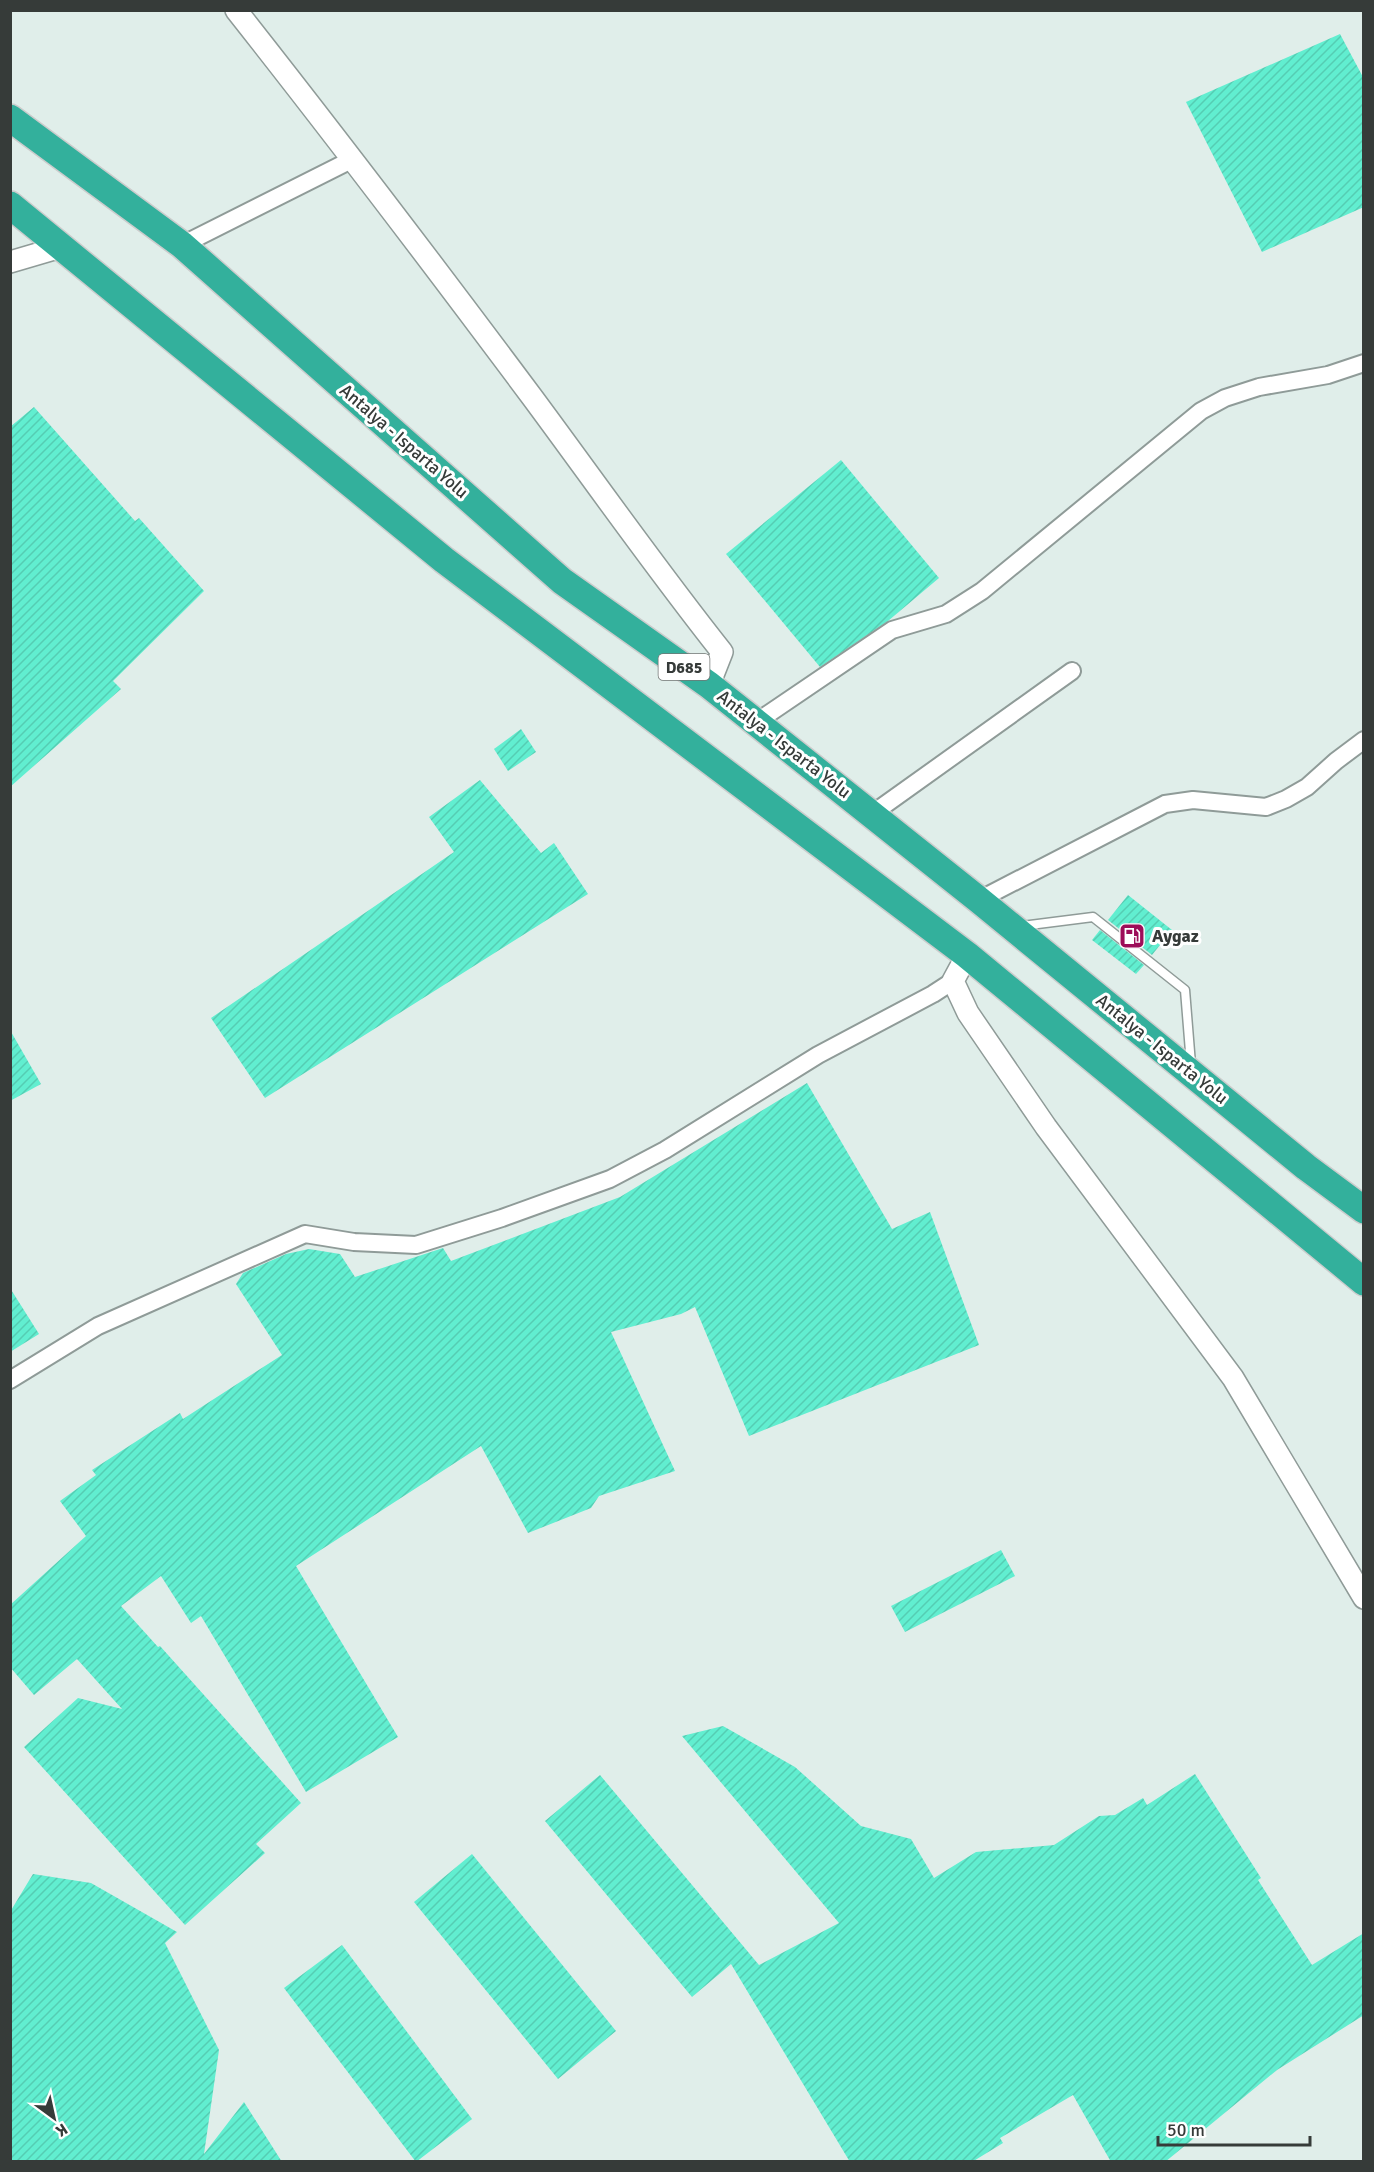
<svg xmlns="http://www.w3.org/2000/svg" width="1374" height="2172" font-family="Signika,sans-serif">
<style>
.building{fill:url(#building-hatch)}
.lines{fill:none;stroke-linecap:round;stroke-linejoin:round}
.service-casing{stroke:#8f9b98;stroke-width:11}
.minor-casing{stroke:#8f9b98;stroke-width:20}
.tertiary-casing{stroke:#8f9b98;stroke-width:24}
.trunk-casing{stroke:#cbcccc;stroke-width:30}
.service{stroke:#fff;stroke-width:8}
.minor{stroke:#fff;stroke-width:16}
.tertiary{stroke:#fff;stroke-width:21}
.trunk{stroke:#33b09c;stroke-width:27}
.labels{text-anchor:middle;stroke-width:6;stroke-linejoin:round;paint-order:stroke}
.shield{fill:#fff;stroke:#727674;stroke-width:1.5}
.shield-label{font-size:16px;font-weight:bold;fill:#363b39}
.street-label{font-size:18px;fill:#363b39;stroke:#fff}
.poi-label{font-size:18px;font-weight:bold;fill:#363b39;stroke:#fff;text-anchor:start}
</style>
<defs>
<pattern id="building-hatch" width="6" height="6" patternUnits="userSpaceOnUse" patternTransform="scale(1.5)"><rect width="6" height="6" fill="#61eed0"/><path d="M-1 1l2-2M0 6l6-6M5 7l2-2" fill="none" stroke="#55cdb3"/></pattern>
</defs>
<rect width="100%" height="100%" fill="#e0eeea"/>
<g class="building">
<polygon points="1340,34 1364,79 1364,207 1262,252 1186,102"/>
<polygon points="34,407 135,521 139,518 204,591 113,681 121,689 10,787 10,427"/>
<polygon points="841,460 939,578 888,621 820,667 726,554"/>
<polygon points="521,729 536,752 508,771 494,749"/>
<polygon points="480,780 541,853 554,843 588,894 265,1098 211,1018 454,852 429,817"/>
<polygon points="1128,895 1172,930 1152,955 1108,920"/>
<polygon points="1100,930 1144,965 1136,974 1092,940"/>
<polygon points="10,1030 41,1084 10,1101"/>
<polygon points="807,1083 892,1229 930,1212 979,1345 749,1436 695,1307 681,1314 611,1332 675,1471 599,1496 591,1508 528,1533 481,1446 296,1566 398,1737 306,1792 201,1616 191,1623 161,1576 121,1606 158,1647 160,1646 301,1803 256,1844 265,1853 185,1925 24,1747 78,1698 122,1709 77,1659 34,1695 10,1667 10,1605 86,1536 60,1501 96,1475 92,1470 180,1413 183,1419 282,1355 236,1284 243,1273 286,1254 309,1249 340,1254 355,1277 443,1248 451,1261 620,1197"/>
<polygon points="10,1288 39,1334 10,1352"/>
<polygon points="1001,1550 1015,1576 905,1632 891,1606"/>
<polygon points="723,1726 795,1767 861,1826 911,1839 934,1878 976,1852 1054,1845 1099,1816 1115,1815 1143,1798 1147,1805 1195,1774 1261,1878 1258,1880 1312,1965 1364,1933 1364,2015 1277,2070 1165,2162 1111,2162 1073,2095 1000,2138 1003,2143 972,2162 850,2162 731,1964 692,1997 545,1821 600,1775 759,1965 839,1923 682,1736"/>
<polygon points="472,1854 616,2031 558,2079 414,1902"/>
<polygon points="33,1874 91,1883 177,1932 165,1943 219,2050 204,2154 244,2102 282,2162 10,2162 10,1912"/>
<polygon points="342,1945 472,2119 416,2162 284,1988"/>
</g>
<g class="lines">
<g class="service-casing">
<polyline id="service" points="1022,926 1093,917 1185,990 1191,1064"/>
</g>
<g class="minor-casing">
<g id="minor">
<polyline points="182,245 353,159"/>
<polyline points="755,723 892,630 946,614 982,591 1201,411 1225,398 1259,387 1328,375 1364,363"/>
<polyline points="872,814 1072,671"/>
<polyline points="979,900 1165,804 1193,800 1266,807 1286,799 1307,787 1336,761 1364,740"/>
<polyline points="10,1380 98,1326 305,1234 354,1242 416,1245 502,1218 610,1179 665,1150 818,1055 933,994 953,981"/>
</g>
</g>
<g class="tertiary-casing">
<g id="tertiary">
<path d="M236,10C337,138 435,267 532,397C595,482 656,569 722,652L709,685"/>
<polyline points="10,262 61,247"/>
<polyline points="967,955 953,981 968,1013 1046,1127 1233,1378 1364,1598"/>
</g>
</g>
<g class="trunk-casing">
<g id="trunk">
<polyline points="10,118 182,245 562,581 709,685 979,900 1306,1167 1364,1210"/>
<polyline points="10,205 444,560 967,955 1364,1282"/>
</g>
</g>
<use href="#service" class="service"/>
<use href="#minor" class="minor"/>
<use href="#tertiary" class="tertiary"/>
<use href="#trunk" class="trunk"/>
</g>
<defs>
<g id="fuel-square" transform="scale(1.35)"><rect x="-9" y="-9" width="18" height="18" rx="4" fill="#9d0d59" stroke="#fff"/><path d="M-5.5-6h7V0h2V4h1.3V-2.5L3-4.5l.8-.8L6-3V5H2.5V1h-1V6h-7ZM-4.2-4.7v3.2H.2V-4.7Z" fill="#fff"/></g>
</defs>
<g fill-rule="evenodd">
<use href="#fuel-square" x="1132" y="936"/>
</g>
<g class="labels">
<rect class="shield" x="658.5" y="654" width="51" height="26" rx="4.5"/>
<g class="shield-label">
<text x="684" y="673">D685</text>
</g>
<g class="street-label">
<text transform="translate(404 441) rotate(41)" y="6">Antalya - Isparta Yolu</text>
<text transform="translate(784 744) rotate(38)" y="6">Antalya - Isparta Yolu</text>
<text transform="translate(1162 1049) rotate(39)" y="6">Antalya - Isparta Yolu</text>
</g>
<g class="poi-label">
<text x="1152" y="942">Aygaz</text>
</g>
</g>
<rect width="1374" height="2172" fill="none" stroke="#363b39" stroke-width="24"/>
<g transform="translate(54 2118) rotate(147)" stroke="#ffffff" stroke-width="4.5" paint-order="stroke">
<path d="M0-4.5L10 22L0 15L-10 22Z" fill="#363b39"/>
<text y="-9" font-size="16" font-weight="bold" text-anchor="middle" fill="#363b39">K</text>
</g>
<path d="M1158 2136v9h152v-9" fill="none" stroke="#363b39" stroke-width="3"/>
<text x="1167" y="2136" font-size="18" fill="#363b39" stroke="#ffffff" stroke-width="4.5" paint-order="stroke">50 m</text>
</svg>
